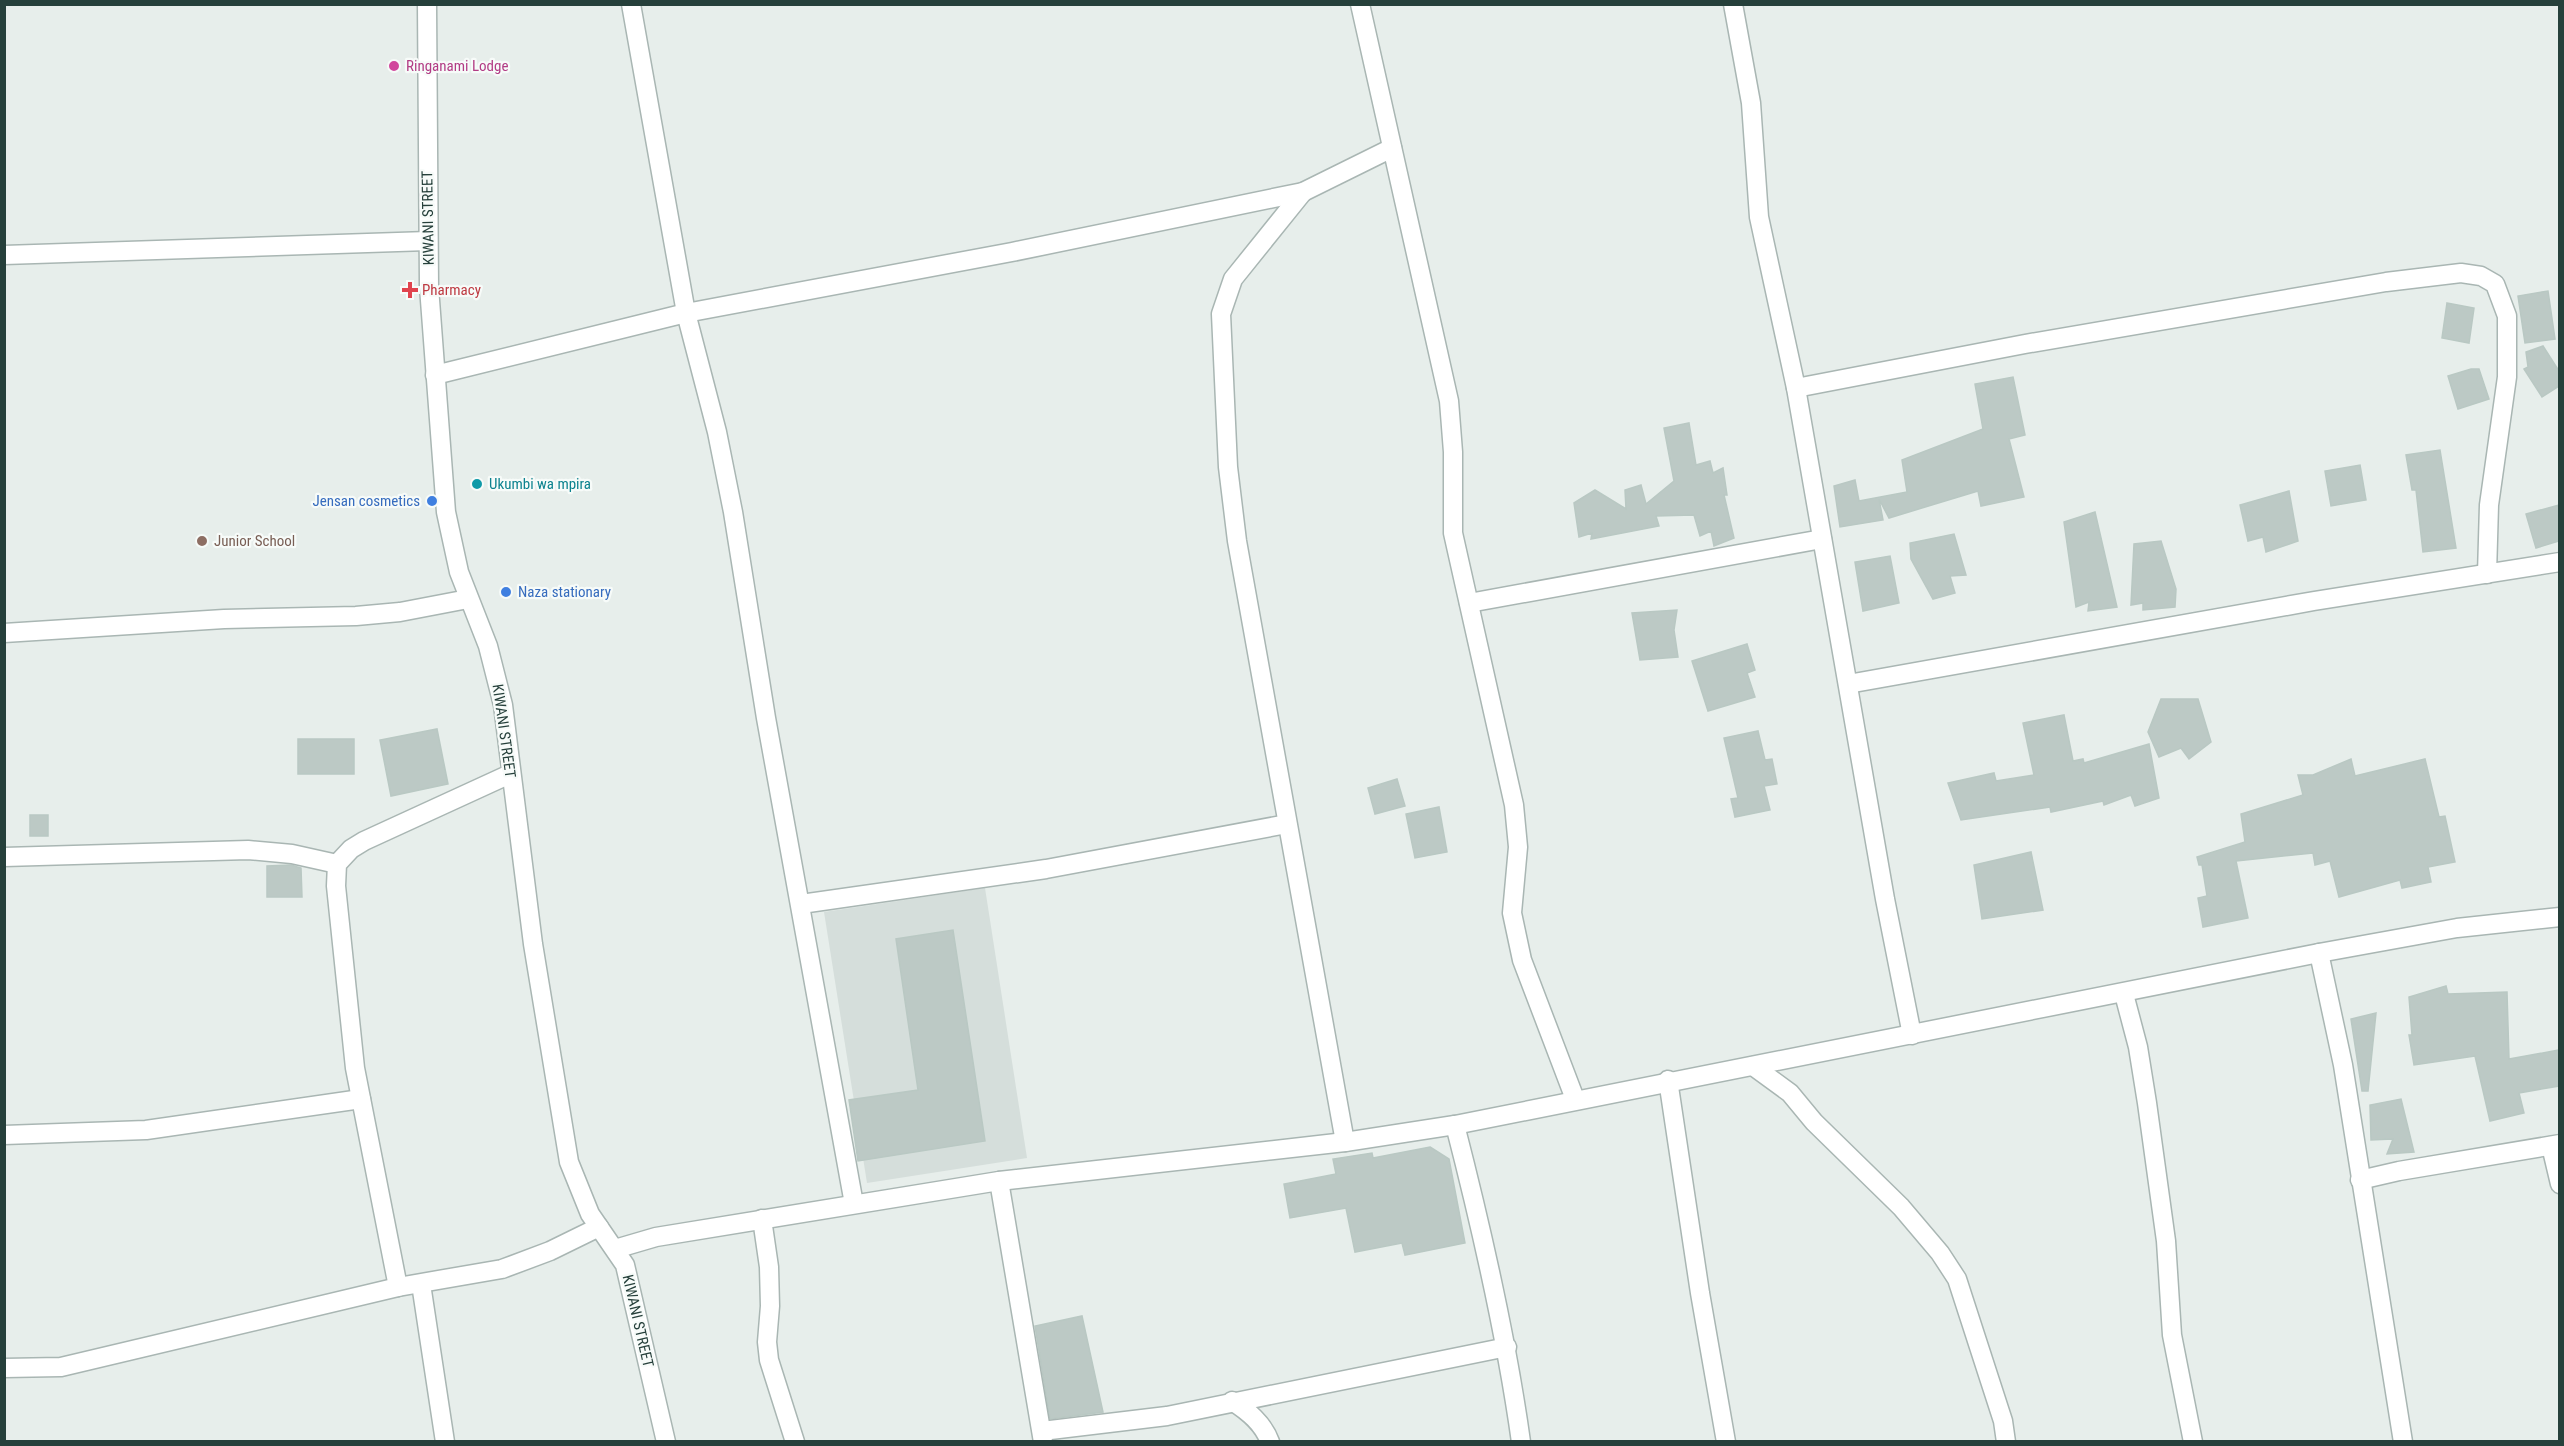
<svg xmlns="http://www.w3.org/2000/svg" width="2564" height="1446" font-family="'Roboto Condensed',sans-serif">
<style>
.built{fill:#d5dedb}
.building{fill:#bcc9c5;stroke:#b9c8c3;stroke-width:1.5}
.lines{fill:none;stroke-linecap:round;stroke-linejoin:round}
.minor-casing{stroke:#a9b6b3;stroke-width:21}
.minor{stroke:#fff;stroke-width:18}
.hotel-dot{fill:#d1479c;stroke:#f7fbf9;stroke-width:2}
.health-dot{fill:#e0444e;stroke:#f7fbf9;stroke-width:2}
.culture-dot{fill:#0f9aa8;stroke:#f7fbf9;stroke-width:2}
.shop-dot{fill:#3f7fe0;stroke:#f7fbf9;stroke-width:2}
.education-dot{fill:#8d6e63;stroke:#f7fbf9;stroke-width:2}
.labels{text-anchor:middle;stroke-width:4.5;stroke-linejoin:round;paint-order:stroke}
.hotel-label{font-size:15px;fill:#b23c85;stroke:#f7fbf9;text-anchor:start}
.street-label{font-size:15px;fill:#26403b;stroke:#f7fbf9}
.health-label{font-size:15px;fill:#be3a42;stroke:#f7fbf9;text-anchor:start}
.culture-label{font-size:15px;fill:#0d838f;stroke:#f7fbf9;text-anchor:start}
.shop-label{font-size:15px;fill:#366cbe;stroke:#f7fbf9;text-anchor:end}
.education-label{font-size:15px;fill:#785e54;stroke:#f7fbf9;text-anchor:start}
</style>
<rect width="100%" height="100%" fill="#e7eeeb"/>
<polygon class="built" points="985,888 1027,1158 867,1183 824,912"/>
<g class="building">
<polygon points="2548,291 2555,339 2525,343 2518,296"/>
<polygon points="2447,303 2474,308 2469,343 2442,338"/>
<polygon points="2543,346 2559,371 2559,386 2542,397 2524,369 2528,367 2526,352"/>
<polygon points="2471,369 2479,369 2489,399 2458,409 2448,376"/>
<polygon points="2013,377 2025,435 2009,439 2024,497 1981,506 1978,491 1889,518 1879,499 1883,520 1840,527 1834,486 1855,480 1859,501 1907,492 1902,460 1983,429 1975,384"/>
<polygon points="1689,423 1696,465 1710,461 1713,473 1723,468 1727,495 1724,495 1734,538 1714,546 1711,531 1700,536 1694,515 1656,516 1659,526 1591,539 1592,533 1579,537 1574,503 1595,490 1626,509 1625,490 1641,485 1646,504 1674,481 1664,428"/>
<polygon points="2440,450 2456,548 2423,552 2416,490 2412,490 2406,455"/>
<polygon points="2360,465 2366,500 2331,506 2325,471"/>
<polygon points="2289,491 2298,541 2266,552 2263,537 2248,541 2240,505"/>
<polygon points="2559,505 2559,541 2536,548 2526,514"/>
<polygon points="2095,512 2117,607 2088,611 2089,602 2076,607 2064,522"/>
<polygon points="1954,534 1966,575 1950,576 1955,593 1933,599 1911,559 1910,543"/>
<polygon points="2161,541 2176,589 2175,607 2143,610 2143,603 2131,605 2134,544"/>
<polygon points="1890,556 1899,603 1863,611 1855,562"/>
<polygon points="1677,610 1674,630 1678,657 1640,660 1632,613"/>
<polygon points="1747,644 1755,670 1747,673 1755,697 1708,711 1692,661"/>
<polygon points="2161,699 2198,699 2211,742 2189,759 2181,748 2159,757 2148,732"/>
<polygon points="2064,715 2073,761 2083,759 2084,763 2149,744 2159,798 2135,806 2131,795 2104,805 2103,801 2051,812 2050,807 1961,820 1948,783 1994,773 1996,781 2034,775 2023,723"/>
<polygon points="437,729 448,784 391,796 380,740"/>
<polygon points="1758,731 1765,760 1772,759 1777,784 1764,786 1770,810 1735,817 1731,799 1738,798 1724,738"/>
<rect x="298" y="739" width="56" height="35"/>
<polygon points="2351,759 2355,776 2425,759 2439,817 2445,816 2455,862 2428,867 2431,882 2402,888 2400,880 2339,897 2330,861 2315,865 2313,853 2236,861 2248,918 2203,927 2198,898 2207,896 2202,865 2199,865 2197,857 2245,842 2241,814 2303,795 2298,775 2313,775"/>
<polygon points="1397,779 1405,806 1375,814 1368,788"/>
<polygon points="1439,807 1447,852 1415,858 1406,814"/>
<rect x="30" y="815" width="18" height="21"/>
<polygon points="2031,852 2043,910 1982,919 1974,865"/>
<polygon points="291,865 301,868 302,897 267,897 267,866"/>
<polygon points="953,930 985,1141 858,1161 849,1100 918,1090 896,939"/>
<polygon points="2446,986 2448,994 2507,992 2509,1059 2559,1050 2559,1086 2519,1093 2524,1113 2490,1121 2475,1056 2414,1065 2409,1035 2412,1035 2409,997"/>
<polygon points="2376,1013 2368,1091 2362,1091 2351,1019"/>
<polygon points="2401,1099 2414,1152 2387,1154 2393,1139 2371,1140 2370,1105"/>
<polygon points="1430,1147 1449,1159 1465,1243 1405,1255 1402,1243 1355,1252 1346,1208 1290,1218 1284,1184 1336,1174 1333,1159 1372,1153 1373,1158"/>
<polygon points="1082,1316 1103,1412 1050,1419 1035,1326"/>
</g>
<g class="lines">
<g class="minor-casing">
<g id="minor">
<polyline points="427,4 429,287 446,512 459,572 488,646 503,705 533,944 569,1162 590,1214 625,1265 666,1442"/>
<polyline points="631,4 686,313 717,432 733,512 766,718 854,1204"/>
<polyline points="1360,4 1449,401 1453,452 1453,533 1514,805 1518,847 1512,913 1522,960 1575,1099"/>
<polyline points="1733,4 1751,103 1759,217 1796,388 1885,899 1912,1035"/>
<polyline points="1303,192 1233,279 1221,314 1228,467 1237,541 1345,1142"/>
<polyline points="4,255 428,241"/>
<polyline points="435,375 686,313 1012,252 1303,192 1392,148"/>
<polyline points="1796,388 2025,344 2386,282 2461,273 2481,276 2495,284 2507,316 2507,377 2489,505 2487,574"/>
<polyline points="1469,603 1822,539"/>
<polyline points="4,633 224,619 356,616 400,612 468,599"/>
<polyline points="1848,684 2314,601 2560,562"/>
<polyline points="4,857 248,850 292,854 337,864"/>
<polyline points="801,904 1046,869 1287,824"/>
<polyline points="2319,953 2343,1065 2403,1442"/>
<polyline points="2124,994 2138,1047 2147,1103 2166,1241 2172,1335 2193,1442"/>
<polyline points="1753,1066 1790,1093 1814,1122 1901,1207 1940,1253 1957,1279 2003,1421 2006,1442"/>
<polyline points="1668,1080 1700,1293 1726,1442"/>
<path d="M1455,1125C1482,1230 1506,1334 1521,1442"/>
<polyline points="4,1135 146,1130 361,1099"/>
<polyline points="2551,1146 2560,1184"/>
<polyline points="2360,1180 2399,1171 2560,1144"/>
<polyline points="999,1181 1043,1442"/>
<polyline points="762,1219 769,1267 770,1306 767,1342 769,1360 795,1442"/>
<polyline points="615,1249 656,1237 999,1181 1345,1142 1455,1125 2319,953 2457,928 2560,917"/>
<polyline points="421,1284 445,1442"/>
<polyline points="398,1287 355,1068 336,886 337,864 351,849 364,841 510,774"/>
<polyline points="4,1368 61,1367 398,1287 502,1269 550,1251 599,1227"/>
<path d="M1232,1401C1248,1411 1263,1423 1270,1442"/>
<polyline points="1042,1431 1167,1416 1507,1347"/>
</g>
</g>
<use href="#minor" class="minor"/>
</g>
<circle class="hotel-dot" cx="394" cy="66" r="6"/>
<path class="health-dot" d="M407 281h6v6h6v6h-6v6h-6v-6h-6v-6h6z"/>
<circle class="culture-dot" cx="477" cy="484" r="6"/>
<g class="shop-dot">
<circle cx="432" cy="501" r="6"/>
<circle cx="506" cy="592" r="6"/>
</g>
<circle class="education-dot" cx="202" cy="541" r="6"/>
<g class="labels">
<g class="hotel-label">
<text x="406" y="71">Ringanami Lodge</text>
</g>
<g class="street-label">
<text transform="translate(428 218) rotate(-91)" y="5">KIWANI STREET</text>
<text transform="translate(504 731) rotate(82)" y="5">KIWANI STREET</text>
<text transform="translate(638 1321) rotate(77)" y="5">KIWANI STREET</text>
</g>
<g class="health-label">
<text x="422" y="295">Pharmacy</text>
</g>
<g class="culture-label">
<text x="489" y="489">Ukumbi wa mpira</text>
</g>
<g class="shop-label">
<text x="420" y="506">Jensan cosmetics</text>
<text x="518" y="597" text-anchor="start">Naza stationary</text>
</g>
<g class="education-label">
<text x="214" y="546">Junior School</text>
</g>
</g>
<rect width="2564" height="1446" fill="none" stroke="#26403b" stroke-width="12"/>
</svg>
